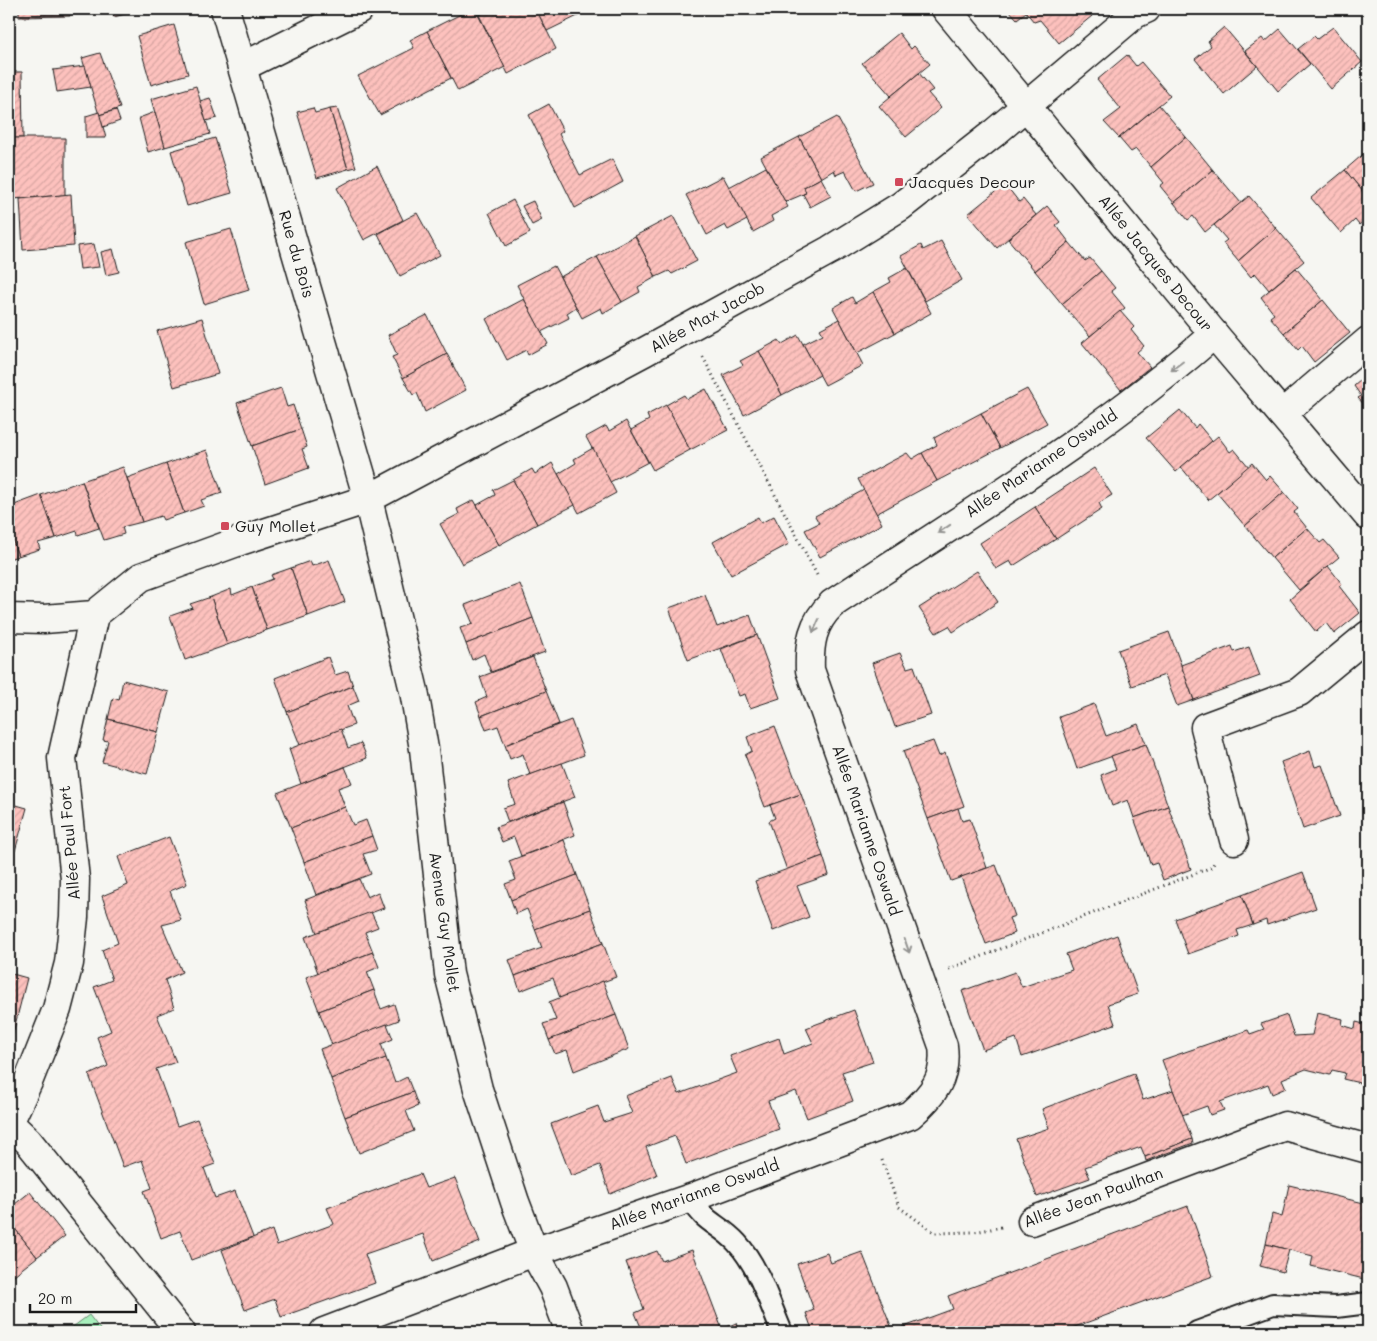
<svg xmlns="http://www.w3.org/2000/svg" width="1377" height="1341" font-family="Mali,sans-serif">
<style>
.green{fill:#a7efbc;stroke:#62866c}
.building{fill:url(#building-hatch);stroke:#1c1c1c}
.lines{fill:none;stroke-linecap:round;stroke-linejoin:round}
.service-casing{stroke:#1c1c1c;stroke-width:24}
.minor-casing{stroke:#1c1c1c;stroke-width:31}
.path{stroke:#1c1c1c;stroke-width:3;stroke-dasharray:1 4;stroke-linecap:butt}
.service{stroke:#f6f6f2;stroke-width:20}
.minor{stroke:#f6f6f2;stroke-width:28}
.oneway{stroke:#949492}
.poi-dot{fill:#d1495b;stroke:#f6f6f2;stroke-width:2}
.labels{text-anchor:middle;stroke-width:5;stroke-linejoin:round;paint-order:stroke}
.poi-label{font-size:16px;fill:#1c1c1c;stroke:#f6f6f2;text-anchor:start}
.street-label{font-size:16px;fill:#1c1c1c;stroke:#f6f6f2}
</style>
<defs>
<pattern id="building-hatch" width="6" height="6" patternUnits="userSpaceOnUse" patternTransform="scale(1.25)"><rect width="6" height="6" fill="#fdc1bd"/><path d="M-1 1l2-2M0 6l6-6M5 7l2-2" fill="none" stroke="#d8a5a2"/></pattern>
</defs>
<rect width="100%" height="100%" fill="#f6f6f2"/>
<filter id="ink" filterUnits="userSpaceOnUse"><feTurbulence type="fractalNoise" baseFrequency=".02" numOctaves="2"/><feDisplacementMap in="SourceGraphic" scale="10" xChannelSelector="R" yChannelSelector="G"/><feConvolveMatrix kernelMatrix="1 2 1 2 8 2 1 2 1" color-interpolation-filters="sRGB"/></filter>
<g filter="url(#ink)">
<polygon class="green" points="89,1315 102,1332 66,1332"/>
<g class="building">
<polygon points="19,9 67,9 70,16 19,17"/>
<polygon points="111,9 143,9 114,17"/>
<polygon points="471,9 475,9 505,67 458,91 427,31"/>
<polygon points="491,9 536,9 556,49 508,74 479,15"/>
<polygon points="536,9 592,9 547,31"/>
<polygon points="1008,9 1085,9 1092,16 1059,43 1040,20 1034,22 1026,12 1017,19"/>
<polygon points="174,25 188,74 151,85 137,36"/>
<polygon points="1224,27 1257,66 1224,94 1195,59 1211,46 1208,41"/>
<polygon points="1333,27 1362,62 1331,89 1298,49 1314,36 1317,39"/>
<polygon points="1280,29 1310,64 1278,91 1245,51 1262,38 1265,42"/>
<polygon points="427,31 451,78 380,115 358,76 414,48 410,40"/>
<polygon points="899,33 911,49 914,46 930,64 891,96 862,63"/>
<polygon points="100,53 120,108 99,115 82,58"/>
<polygon points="1127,55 1136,66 1141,62 1170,96 1119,138 1104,122 1121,109 1097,80"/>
<polygon points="85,66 91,87 57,92 53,70"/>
<polygon points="9,72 22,72 23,138 9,138"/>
<polygon points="919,73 933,90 928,93 941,108 906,137 879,106"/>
<polygon points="196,86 210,134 165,147 151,99"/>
<polygon points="210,98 217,118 206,121 200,101"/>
<polygon points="549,104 563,131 559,134 580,175 612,159 623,182 575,208 529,115"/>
<polygon points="1159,105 1186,137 1151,167 1136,149 1131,152 1119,138"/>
<polygon points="313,108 315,113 330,109 348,169 317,178 297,112"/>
<polygon points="337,108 356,167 348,169 330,109"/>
<polygon points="116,110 120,121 103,127 99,115"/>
<polygon points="99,112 106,138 86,138 86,116"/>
<polygon points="155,112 165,147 148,152 139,118"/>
<polygon points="837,117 873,183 856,191 845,171 836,175 834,170 821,178 799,137"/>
<polygon points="799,137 821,178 804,187 806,193 785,202 761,157"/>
<polygon points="1186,137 1213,170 1174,203 1160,186 1164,183 1151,167"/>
<polygon points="13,138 65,138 65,195 13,199"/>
<polygon points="215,138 232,193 187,206 171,151"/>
<polygon points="1368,150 1368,198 1345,170"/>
<polygon points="377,166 403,220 364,240 337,188"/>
<polygon points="766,167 788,207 771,216 773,221 753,232 729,187"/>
<polygon points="1213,170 1241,203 1205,232 1193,216 1188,220 1174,203"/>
<polygon points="1345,170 1368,198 1368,218 1359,225 1355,220 1341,233 1311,198"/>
<polygon points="723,176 747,220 728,230 725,225 707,235 686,195"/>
<polygon points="821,178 831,196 810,207 803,194 806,193 804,187"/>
<polygon points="1005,184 1019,202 1023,199 1036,215 997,248 968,214"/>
<polygon points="71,194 74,246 23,250 20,199"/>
<polygon points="1249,196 1276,228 1238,261 1223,243 1227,240 1214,225"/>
<polygon points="513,200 530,233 506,246 489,213"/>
<polygon points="533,201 542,220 532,225 522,206"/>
<polygon points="1047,206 1060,222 1056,225 1069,242 1035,271 1008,239"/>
<polygon points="417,213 440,255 400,276 378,234"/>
<polygon points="673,216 697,261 672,274 669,271 656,277 635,236"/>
<polygon points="1276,228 1304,261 1269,290 1255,273 1251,277 1238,261"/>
<polygon points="231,229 249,290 204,304 186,242"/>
<polygon points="635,236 656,277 638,287 640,292 622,302 597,257"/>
<polygon points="941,241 962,280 925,301 901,256 921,245 923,250"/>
<polygon points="1069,242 1085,261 1090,258 1101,271 1062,304 1035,271"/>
<polygon points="94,244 99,267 80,269 77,246"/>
<polygon points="113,249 119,272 106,275 101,252"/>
<polygon points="597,257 622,302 603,313 601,308 582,318 560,277"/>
<polygon points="554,266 576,307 567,313 569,318 541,332 517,285"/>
<polygon points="907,268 931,313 895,333 873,292 891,282 889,278"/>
<polygon points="1296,268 1323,300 1284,333 1270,317 1274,314 1261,297"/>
<polygon points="1101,271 1115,288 1111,291 1125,308 1090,336 1062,304"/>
<polygon points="873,292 895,333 857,353 833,308 852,297 855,303"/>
<polygon points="524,299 548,344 528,355 526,350 507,360 486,319"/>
<polygon points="1323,300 1350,333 1314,362 1302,346 1298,350 1284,333"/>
<polygon points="1120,311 1134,327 1131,330 1144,346 1137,352 1150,367 1121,390 1082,343"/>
<polygon points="427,315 447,354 403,378 392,357 397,355 388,335"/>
<polygon points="202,318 218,374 174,387 157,331"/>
<polygon points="839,319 863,365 825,385 803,344 823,334 820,329"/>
<polygon points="798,335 820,375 782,395 759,351 779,340 782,344"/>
<polygon points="759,351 782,395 744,415 723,375 743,365 740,361"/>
<polygon points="447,354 466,390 425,412 417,393 413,395 403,378"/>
<polygon points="1368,374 1368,409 1358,398 1361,396 1354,386"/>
<polygon points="281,388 287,407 293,405 301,429 252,446 237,403"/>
<polygon points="706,389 728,430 690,450 666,405 684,395 687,399"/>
<polygon points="1027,389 1047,423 1000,448 981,413"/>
<polygon points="666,405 690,450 653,470 631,430 649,420 647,415"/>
<polygon points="1180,410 1195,428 1198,424 1212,441 1176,472 1146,438"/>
<polygon points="981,413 1000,448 937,481 922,453 937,445 934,438"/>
<polygon points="626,421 648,462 610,482 586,437 606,426 609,431"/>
<polygon points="301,429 307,447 302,449 309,468 265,484 252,446"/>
<polygon points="1218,436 1230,452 1234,449 1249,467 1208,500 1181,467"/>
<polygon points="593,448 616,493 579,513 558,474 576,463 574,459"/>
<polygon points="207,450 222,493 201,500 204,506 184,513 166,464"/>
<polygon points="907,453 912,459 922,453 937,481 876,514 858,479"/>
<polygon points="552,463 575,505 537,524 513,480 532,469 535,474"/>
<polygon points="1252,463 1266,480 1270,476 1284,492 1245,526 1217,493"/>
<polygon points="166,464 184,513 163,520 161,516 142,522 127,478"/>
<polygon points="123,467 142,522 122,527 124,534 104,540 82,481"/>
<polygon points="1094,468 1112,495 1099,503 1102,509 1056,539 1035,507"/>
<polygon points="513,480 537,524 499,545 477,505 495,495 493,490"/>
<polygon points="82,481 99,528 78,535 77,531 56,538 41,495"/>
<polygon points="864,490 882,524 820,557 805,530 819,523 815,516"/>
<polygon points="1284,492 1298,509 1294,512 1307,528 1272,558 1245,526"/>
<polygon points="41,495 56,538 38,543 40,549 18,556 9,530 9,507"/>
<polygon points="474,500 499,545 462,564 440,524 459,514 457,509"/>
<polygon points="1035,507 1056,539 1013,566 1010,561 996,569 980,543"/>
<polygon points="774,516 789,544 731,575 713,542 758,517 761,523"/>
<polygon points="1307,528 1320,543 1324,540 1339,557 1299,590 1272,558"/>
<polygon points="9,530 18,556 9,559"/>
<polygon points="329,560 345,602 308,616 291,568 310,561 312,566"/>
<polygon points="1328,566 1342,584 1339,586 1360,613 1334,634 1326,623 1316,632 1290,599"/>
<polygon points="291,568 308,616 267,630 252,587 273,579 271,575"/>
<polygon points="977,571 998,602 953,632 949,626 936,633 919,608"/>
<polygon points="520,584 533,618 466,644 460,628 473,624 465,605"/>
<polygon points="252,587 267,630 227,645 211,597 231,589 232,595"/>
<polygon points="705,595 717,627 750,615 757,635 688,660 669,608"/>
<polygon points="211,597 227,645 185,660 170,616 193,608 190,604"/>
<polygon points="533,618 545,652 491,672 484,654 472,660 466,644"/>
<polygon points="1169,632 1194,700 1177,706 1165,675 1132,686 1118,650"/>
<polygon points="757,635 780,698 750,708 745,694 739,696 721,649"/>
<polygon points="1232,646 1234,652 1249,647 1260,676 1194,700 1181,665"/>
<polygon points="900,653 907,668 914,666 931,715 895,727 872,663"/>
<polygon points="328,657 335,675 348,671 353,686 287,712 275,678"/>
<polygon points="533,657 546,691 481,716 476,702 487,697 480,677"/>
<polygon points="123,680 169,692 158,732 108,719 113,698 119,700"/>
<polygon points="353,686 359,701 347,706 354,725 300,745 287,712"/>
<polygon points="546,691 559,724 505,745 498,726 486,730 481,716"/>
<polygon points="1094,704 1106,736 1138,724 1146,744 1077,769 1059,717"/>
<polygon points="108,719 158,732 147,774 102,762 108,741 103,740"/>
<polygon points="571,720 584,755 530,775 523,754 510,759 505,745"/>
<polygon points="775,726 801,794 765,807 745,755 752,751 747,737"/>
<polygon points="341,729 348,748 361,743 367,758 301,784 289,749"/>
<polygon points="933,741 939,756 945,753 964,806 928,819 903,751"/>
<polygon points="1146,744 1168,806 1134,818 1128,800 1112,806 1101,775 1116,769 1111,756"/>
<polygon points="1310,751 1315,767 1322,765 1340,816 1303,829 1281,762"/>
<polygon points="562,763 575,797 508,822 503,808 515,804 508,783"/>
<polygon points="345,767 352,783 338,788 345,807 291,828 277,793"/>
<polygon points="801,794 823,856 787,870 769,821 775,818 770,805"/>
<polygon points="563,802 575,835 521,856 514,837 502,842 496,827"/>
<polygon points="9,803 27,808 15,851 9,849"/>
<polygon points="1168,806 1191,869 1163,880 1157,863 1151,865 1134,818"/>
<polygon points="345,807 353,825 366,820 372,836 304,862 291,828"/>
<polygon points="958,808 962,821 970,819 987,868 951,881 928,819"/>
<polygon points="372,836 377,850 363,854 371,874 316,895 304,862"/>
<polygon points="169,837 187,884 170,891 181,920 162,925 182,972 165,980 174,1008 157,1015 176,1062 156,1069 177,1126 197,1119 215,1164 204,1168 215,1198 235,1191 253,1237 191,1260 180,1231 161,1238 144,1191 152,1188 142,1160 123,1167 89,1075 108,1066 97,1037 111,1031 94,987 112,980 102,950 118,943 102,896 128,885 118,857"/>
<polygon points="564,840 577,875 511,900 505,884 516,880 509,861"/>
<polygon points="823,856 829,875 797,886 809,917 773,931 755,881"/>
<polygon points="996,865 1015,916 1009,918 1015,933 986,944 961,877"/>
<polygon points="1303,872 1316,908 1267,925 1266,920 1253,925 1242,895"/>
<polygon points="577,875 590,909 535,929 527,909 516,914 511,900"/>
<polygon points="359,879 367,897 378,892 384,908 317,933 305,900"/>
<polygon points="1242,895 1253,925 1237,930 1239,936 1188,954 1175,919"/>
<polygon points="590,909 603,943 515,976 509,960 542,948 535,929"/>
<polygon points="371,912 378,927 365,932 373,952 318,973 305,937"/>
<polygon points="1117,935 1138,994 1108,1004 1115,1024 1022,1057 1016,1038 983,1050 962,991 1015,972 1022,987 1072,970 1066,954"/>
<polygon points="603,943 616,977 560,998 553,978 520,991 515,976"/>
<polygon points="373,952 379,967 367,972 374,990 319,1011 306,977"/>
<polygon points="9,973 27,978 9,1049"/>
<polygon points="603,981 616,1015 549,1040 543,1024 556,1020 549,1002"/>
<polygon points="374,990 381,1009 394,1004 399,1020 332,1045 319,1011"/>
<polygon points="854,1010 873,1062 842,1072 853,1101 807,1118 796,1091 768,1101 779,1129 686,1164 675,1136 646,1147 657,1175 610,1194 600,1165 571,1176 551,1124 598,1106 604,1122 632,1113 625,1096 672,1078 679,1094 737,1073 730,1056 779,1038 784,1054 813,1043 806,1028"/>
<polygon points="1317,1013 1343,1019 1342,1025 1355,1029 1356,1022 1368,1025 1368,1085 1343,1079 1345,1073 1332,1070 1330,1075 1306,1069 1282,1079 1286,1088 1272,1094 1268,1084 1220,1102 1224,1110 1210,1115 1207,1106 1182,1115 1162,1060 1248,1030 1250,1034 1264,1029 1261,1024 1287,1015 1294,1036 1312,1035"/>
<polygon points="616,1015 629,1049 574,1071 567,1050 555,1054 549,1040"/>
<polygon points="387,1024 393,1039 381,1044 386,1058 331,1079 320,1049"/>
<polygon points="386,1058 395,1083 407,1077 413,1092 345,1117 331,1079"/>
<polygon points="1134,1074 1143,1100 1173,1090 1192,1139 1145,1157 1141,1147 1085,1167 1090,1178 1037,1197 1016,1139 1049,1128 1042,1109"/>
<polygon points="413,1092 418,1106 406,1111 414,1131 359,1153 345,1117"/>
<polygon points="1192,1139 1193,1143 1146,1161 1145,1157"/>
<polygon points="420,1174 426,1188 455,1178 480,1242 433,1261 423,1234 365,1254 375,1283 281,1317 275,1299 245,1310 222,1250 272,1230 277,1245 334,1224 327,1208"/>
<polygon points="1289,1185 1368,1204 1368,1280 1311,1266 1313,1256 1266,1244 1272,1214 1282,1217"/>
<polygon points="30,1192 65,1236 37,1257 9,1221 9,1195 15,1204"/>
<polygon points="1188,1206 1213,1276 1061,1332 813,1332 806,1313 814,1310 797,1264 827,1253 831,1263 862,1252 893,1331 953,1309 948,1296"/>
<polygon points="9,1221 37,1257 9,1279"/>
<polygon points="1266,1244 1289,1250 1283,1272 1260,1266"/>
<polygon points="692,1250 722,1329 736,1323 739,1332 643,1332 635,1313 644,1309 626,1262 657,1251 662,1261"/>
</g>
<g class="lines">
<g class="service-casing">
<g id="service">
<path d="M691,1198C704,1224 719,1223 737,1243C759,1267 769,1302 782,1332"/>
<polyline points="1197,1332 1273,1304 1336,1307 1368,1303"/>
</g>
</g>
<g class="minor-casing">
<g id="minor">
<polyline points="225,9 368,499 414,691 424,749 449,974 478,1089 515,1202 534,1252 553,1287 570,1332"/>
<polyline points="946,9 1214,334 1368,516"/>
<polyline points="242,67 359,9"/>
<polyline points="1282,414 1368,341"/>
<polyline points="9,618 44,619 94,615 141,577 240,541 368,499 644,352 830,250 901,206 994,133 1135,14 1146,9"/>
<polyline points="1234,840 1205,727 1299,692 1368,635"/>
<polyline points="9,1123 28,1082 57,1009 69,963 74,917 75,879 62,758 94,615"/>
<polyline points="9,1123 28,1141 181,1332"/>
<polyline points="1032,1221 1285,1126 1368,1149"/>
<path d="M324,1332L534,1252L691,1198L910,1115C933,1095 947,1078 943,1046L810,670C809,644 812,623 832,604C961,518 1098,437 1214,334"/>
</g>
</g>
<g class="path">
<polyline points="703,357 817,575"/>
<polyline points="949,969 1212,867 1214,863"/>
<polyline points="882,1160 899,1207 935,1233 974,1232 1002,1227"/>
</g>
<use href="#service" class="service"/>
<use href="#minor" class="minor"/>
</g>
<defs><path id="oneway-shaft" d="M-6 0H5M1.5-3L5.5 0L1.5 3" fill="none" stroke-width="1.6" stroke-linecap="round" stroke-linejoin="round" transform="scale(1.25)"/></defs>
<g class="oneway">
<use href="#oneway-shaft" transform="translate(1177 366) rotate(143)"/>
<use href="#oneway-shaft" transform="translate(944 529) rotate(146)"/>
<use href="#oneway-shaft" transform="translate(816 626) rotate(114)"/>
<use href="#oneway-shaft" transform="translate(907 946) rotate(71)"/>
</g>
</g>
<g class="poi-dot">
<rect x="894" y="177" width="10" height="10" rx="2.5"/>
<rect x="220" y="521" width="10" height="10" rx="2.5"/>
</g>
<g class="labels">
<g class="poi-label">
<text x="909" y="188">Jacques Decour</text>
<text x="235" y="532">Guy Mollet</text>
</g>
<g class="street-label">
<text transform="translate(297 254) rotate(74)" y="6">Rue du Bois</text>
<text transform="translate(1156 263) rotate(51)" y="6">Allée Jacques Decour</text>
<text transform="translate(707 317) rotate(-29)" y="6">Allée Max Jacob</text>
<text transform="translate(1041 463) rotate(-34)" y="6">Allée Marianne Oswald</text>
<text transform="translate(867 830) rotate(71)" y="6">Allée Marianne Oswald</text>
<text transform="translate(69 843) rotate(-95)" y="6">Allée Paul Fort</text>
<text transform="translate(445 922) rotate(82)" y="6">Avenue Guy Mollet</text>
<text transform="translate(694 1194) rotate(-20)" y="6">Allée Marianne Oswald</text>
<text transform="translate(1093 1197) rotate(-20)" y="6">Allée Jean Paulhan</text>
</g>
</g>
<rect width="1377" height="1341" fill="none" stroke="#f6f6f2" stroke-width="30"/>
<rect x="15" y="15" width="1347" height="1311" fill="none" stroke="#1c1c1c" stroke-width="2" filter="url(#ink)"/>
<path d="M30 1304v8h106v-8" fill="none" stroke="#1c1c1c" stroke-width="2.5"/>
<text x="38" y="1304" font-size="15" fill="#1c1c1c" stroke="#f6f6f2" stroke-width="4" paint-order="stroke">20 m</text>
</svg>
